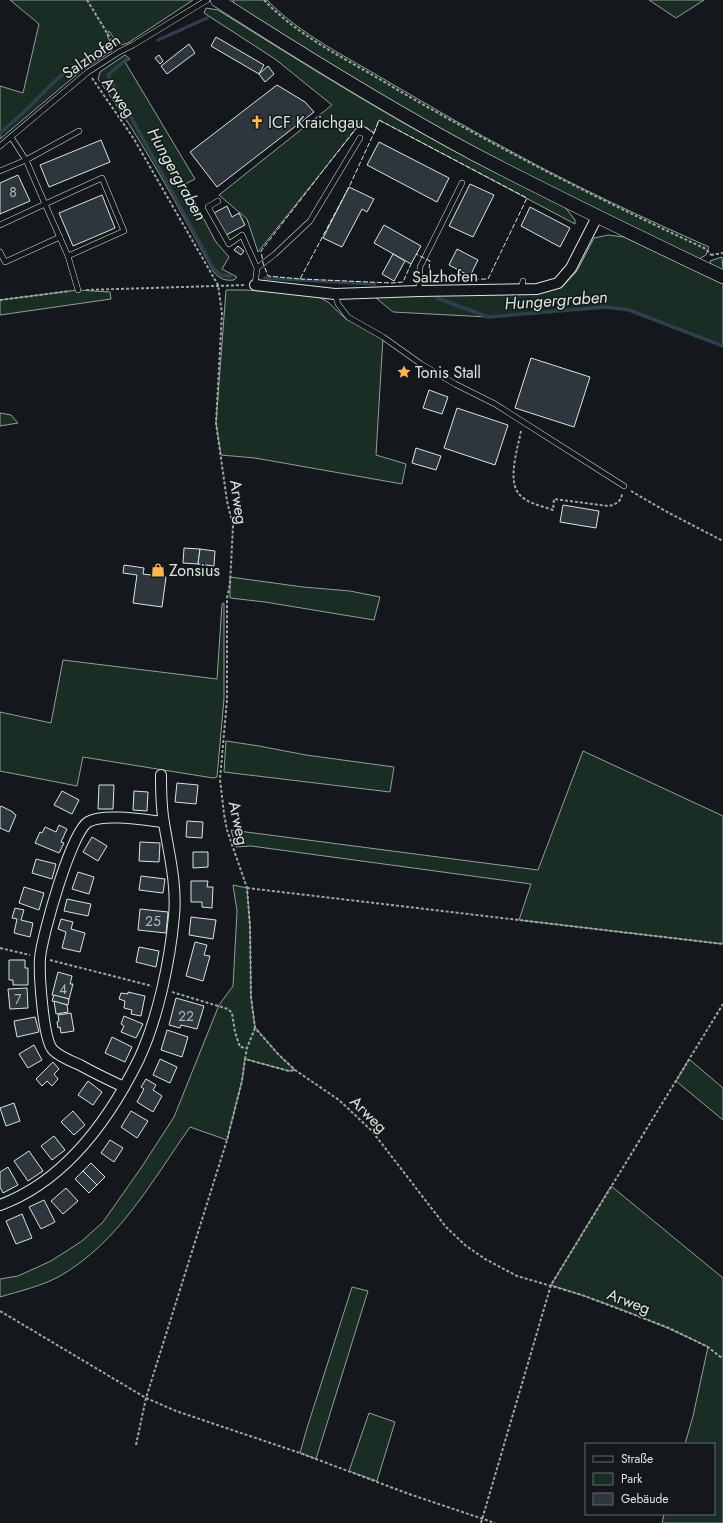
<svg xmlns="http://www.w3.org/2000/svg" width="723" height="1523" font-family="Jost,sans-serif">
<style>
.green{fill:#1a2d24;stroke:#939e99}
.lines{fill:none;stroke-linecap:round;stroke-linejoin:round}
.stream{stroke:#2f3f4d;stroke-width:3.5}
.building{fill:#2c363c;stroke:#d8e6dc}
.service-casing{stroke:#d8e6dc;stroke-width:6}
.minor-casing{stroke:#d8e6dc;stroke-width:12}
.tertiary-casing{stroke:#d8e6dc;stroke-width:14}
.path{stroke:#9da8a2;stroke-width:2;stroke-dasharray:3 2;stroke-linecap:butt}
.service{stroke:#14181c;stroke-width:5}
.minor{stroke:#14181c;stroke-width:10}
.tertiary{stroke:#14181c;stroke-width:13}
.fence{stroke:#d8e6dc;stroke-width:1;stroke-dasharray:5 2;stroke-linecap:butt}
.labels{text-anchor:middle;stroke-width:3;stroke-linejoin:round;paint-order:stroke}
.number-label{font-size:14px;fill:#adbab4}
.street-label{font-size:16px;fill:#d8e6dc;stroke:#14181c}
.poi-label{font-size:16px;fill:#d8e6dc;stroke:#14181c;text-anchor:start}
.water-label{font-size:17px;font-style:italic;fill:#d8e6dc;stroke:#14181c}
</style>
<rect width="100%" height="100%" fill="#14181c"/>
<g class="green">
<polygon points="10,0 193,0 128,43 121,45 117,43 109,31 107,35 112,46 112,51 81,71 0,139 0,86 23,93 39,24"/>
<path d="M233,0H267C301,35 347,57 387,81C430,106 472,131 516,154C578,188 644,218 709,247L706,255L699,259L473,149L377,95L234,4Z"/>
<polygon points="649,0 704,0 676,18"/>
<path d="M206,8L218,10C301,62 385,115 473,161C503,176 534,191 565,207L575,220V224L379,120L374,133L360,124L258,252L247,219L219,195L332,105L275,59L204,13Z"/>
<path d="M125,55L130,59L125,62L195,179L185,184L216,242L229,257L222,269L237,277L234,280C225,281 219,279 213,271C178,206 142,139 98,79L100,72Z"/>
<polygon points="608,235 624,237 723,284 723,346 629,310 606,307 488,317 393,312 376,298 419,291 521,290 562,287 577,271 594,238"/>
<polygon points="722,257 723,270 711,265 710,261"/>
<polygon points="78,290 110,292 111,299 0,315 0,300"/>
<polygon points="226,290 246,290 315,295 328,302 346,319 383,337 376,455 406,464 402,484 255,458 221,455 216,423"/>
<polygon points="0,413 11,415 18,423 0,426"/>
<polygon points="230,577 303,587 350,591 380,597 374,620 265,602 230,598"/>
<polygon points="224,603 224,699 217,777 213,778 83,757 77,786 0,771 0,712 51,723 63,660 217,679 222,604"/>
<polygon points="226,741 259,746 306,755 394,767 390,792 224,772"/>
<polygon points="583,751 723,816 723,944 519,920 531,884 251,846 236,847 231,830 538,870"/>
<path d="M233,885L247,888L250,926L251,997L255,1027L278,1054L295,1070L289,1071L245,1059L242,1081L227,1140L190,1127C152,1181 119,1242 60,1276C42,1286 20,1291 0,1297V1279L18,1276L51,1261L82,1241L103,1222L141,1168L174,1117L219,1005L233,986L237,911Z"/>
<polygon points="689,1059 723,1088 723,1120 676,1081"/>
<path d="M611,1186L723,1278V1523H662L664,1514H714V1444H685L693,1416L708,1347C658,1322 604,1302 551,1285Z"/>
<polygon points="352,1287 368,1291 316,1459 300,1453 307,1428"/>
<polygon points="369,1413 395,1422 377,1481 349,1471"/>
</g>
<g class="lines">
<g class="stream">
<polyline points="158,40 207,18"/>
<path d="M127,59L108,75C143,140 179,203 213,268L220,275L230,276"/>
<path d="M0,133C9,125 18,118 26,110C45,92 64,66 90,61"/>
<polyline points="265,278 375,284"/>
<polyline points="437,298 488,317 606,307 629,310 723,346"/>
</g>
</g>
<g class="building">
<polygon points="216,37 264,65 259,74 211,46"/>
<polygon points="189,44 195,53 167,74 161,66"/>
<polygon points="159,55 163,61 160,64 155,58"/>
<polygon points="268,66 274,74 265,82 259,74"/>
<polygon points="277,85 305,102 314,112 217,187 190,152"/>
<polygon points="101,140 110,162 49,187 40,165"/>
<polygon points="379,142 449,178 437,202 367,165"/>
<polygon points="18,175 30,201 0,214 0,183"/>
<polygon points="470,184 494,195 473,237 449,226"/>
<polygon points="349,187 374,199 367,212 362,209 342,247 323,238"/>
<polygon points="102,195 115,228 73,246 59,213"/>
<polygon points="227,206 232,217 239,213 245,225 226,235 214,213"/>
<polygon points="530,207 570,228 560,247 521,226"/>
<polygon points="384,225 421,246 411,264 374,243"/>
<polygon points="238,246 244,251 241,255 234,250"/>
<polygon points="457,249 478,260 470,276 449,265"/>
<polygon points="393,254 405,261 394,281 382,274"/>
<polygon points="531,358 590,377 574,427 515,408"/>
<polygon points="429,390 448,397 442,414 423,408"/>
<polygon points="457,408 508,425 495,465 444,448"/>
<polygon points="416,448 441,456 436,470 412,463"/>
<polygon points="563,505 599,511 596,528 560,522"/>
<polygon points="184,548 200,549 198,564 183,563"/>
<polygon points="200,549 215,551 214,566 198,564"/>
<polygon points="124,565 144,568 143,574 166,577 162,607 133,603 137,575 123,573"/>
<polygon points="177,783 198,785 196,804 175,802"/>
<polygon points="99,785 114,785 113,809 98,809"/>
<polygon points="62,791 79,800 72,814 54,805"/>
<polygon points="134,791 148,792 147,811 133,810"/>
<polygon points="1,806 13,812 13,813 16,815 9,832 0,828 0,808"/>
<polygon points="187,821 203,822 202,838 186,837"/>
<polygon points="59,825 67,829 61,842 64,843 59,853 35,843 40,832 42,833 45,827 56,832"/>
<polygon points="92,837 107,846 98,861 83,852"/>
<polygon points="140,842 160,843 159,862 139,861"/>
<polygon points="193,852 208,852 208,867 193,868"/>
<polygon points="36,859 56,864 52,879 32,873"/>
<polygon points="78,872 94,877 89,894 72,889"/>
<polygon points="141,876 165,879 163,893 139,890"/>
<polygon points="191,881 208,881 207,887 213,887 212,908 202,907 202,902 191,902"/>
<polygon points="24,887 44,893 39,910 19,903"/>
<polygon points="67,899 91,904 88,916 64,911"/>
<polygon points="15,908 24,910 21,920 33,923 30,937 14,933 17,919 12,918"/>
<polygon points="140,909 168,912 166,933 138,930"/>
<polygon points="191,917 216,920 213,939 189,935"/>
<polygon points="61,919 73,922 71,929 85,933 80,952 62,948 66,932 58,929"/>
<polygon points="195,942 207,945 204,955 210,956 203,981 186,976"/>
<polygon points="139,947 159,951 156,967 136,962"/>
<polygon points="9,960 25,960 25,968 28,968 28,985 13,985 13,980 9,980"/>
<polygon points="58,972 72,976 70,984 73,984 69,999 52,995"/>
<polygon points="27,988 28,1008 10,1009 8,989"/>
<polygon points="128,992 145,996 141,1016 131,1014 132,1010 124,1008 125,1001 119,999 121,993 128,994"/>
<polygon points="54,995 69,999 68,1005 52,1001"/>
<polygon points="176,998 204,1006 197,1029 181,1025 180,1028 169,1025"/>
<polygon points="54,1001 67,1005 68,1012 56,1014"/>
<polygon points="71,1013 74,1031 61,1033 60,1027 58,1028 57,1022 59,1021 58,1015"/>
<polygon points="124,1016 143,1024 136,1038 121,1032 124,1026 121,1024"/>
<polygon points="35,1017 39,1032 17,1037 14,1021"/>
<polygon points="167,1030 188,1037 182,1057 161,1050"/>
<polygon points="112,1037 132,1047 125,1062 105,1053"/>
<polygon points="34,1045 42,1060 28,1068 19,1054"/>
<polygon points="160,1059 177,1067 170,1083 153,1075"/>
<polygon points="53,1062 59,1069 54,1074 58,1079 52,1086 47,1081 42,1086 36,1079"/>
<polygon points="146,1079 156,1085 153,1090 162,1096 153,1112 137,1102 144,1089 141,1087"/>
<polygon points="88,1081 102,1092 93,1105 78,1095"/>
<polygon points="14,1103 20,1121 6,1126 0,1108"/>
<polygon points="73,1111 85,1125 74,1135 61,1122"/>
<polygon points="131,1111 148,1121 137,1138 121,1127"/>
<polygon points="54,1136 65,1150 52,1160 41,1146"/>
<polygon points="110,1140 123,1148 114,1162 101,1153"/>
<polygon points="29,1151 43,1171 28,1181 14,1161"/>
<polygon points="91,1163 105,1177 97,1185 83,1171"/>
<polygon points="8,1167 18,1185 3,1193 0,1187 0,1172"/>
<polygon points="83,1171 97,1185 89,1193 75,1179"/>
<polygon points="66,1188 78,1201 63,1214 51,1201"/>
<polygon points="44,1200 55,1222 41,1229 29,1207"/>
<polygon points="22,1214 32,1238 16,1244 6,1221"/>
</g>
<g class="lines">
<g class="service-casing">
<g id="service">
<polyline points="11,137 26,160 79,131"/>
<polyline points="0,146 88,72 119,52 133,45 207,0"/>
<polyline points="0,171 26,160 45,204 102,178 124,231 68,256 45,204 0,225"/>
<polyline points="218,201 208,207 229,244 242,235 257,268"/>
<polyline points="0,252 5,262 60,237"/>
<polyline points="68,256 78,290"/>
<polyline points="255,285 257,268 275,254 310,221 360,138"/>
<polyline points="521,290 523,281"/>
<polyline points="419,291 420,267 462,183"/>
<polyline points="335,294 338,304 348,317 383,337 421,364 455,384 495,404 624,486"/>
</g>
</g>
<g class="minor-casing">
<g id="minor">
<polyline points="255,285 335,294 419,291 537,289 558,283 571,268 597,217"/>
<path d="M124,1087C109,1080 94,1073 80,1065C71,1061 60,1057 53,1050C43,1040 39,974 40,958C42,936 71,832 88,822C103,813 145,820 163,822"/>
<path d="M0,1205C65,1181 109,1120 139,1059C158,1018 170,961 174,916C177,884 169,854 164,823C161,807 161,791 161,775"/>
</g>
</g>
<g class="tertiary-casing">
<path id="tertiary" d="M217,0C301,54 386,107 474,154C556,197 639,237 723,277"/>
</g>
<g class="path">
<polyline points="87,0 115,46"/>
<path d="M264,0C298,36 344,58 386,83C491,145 596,198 706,249L711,255"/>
<polyline points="92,78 134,139 218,285 222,313 216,423 227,501 233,526 230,584 227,598 227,700 220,779 224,814 227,830 247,888 250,926 251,997 255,1028 278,1054 295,1070 339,1100 372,1131 446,1227 465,1245 485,1259 517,1276 582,1295 669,1328 708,1347 723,1359"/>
<polyline points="711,255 723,253"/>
<polyline points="86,290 246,285"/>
<polyline points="0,300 70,291"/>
<path d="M521,431C518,447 507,480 519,494C526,503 542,506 553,510L554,499L608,506C615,505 621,502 622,494"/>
<polyline points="631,491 669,513 723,541"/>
<polyline points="247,888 723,944"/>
<polyline points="0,948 30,955"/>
<polyline points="50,960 152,986"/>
<polyline points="172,992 228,1009 232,1013 235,1032 240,1047 247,1048"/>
<polyline points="255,1028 247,1048 245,1059 289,1071 295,1070"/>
<polyline points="0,1311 146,1398 176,1411 300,1453 409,1494 495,1523"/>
<polyline points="136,1445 146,1398 227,1140 242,1081 245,1059"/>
<polyline points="481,1523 551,1285 723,1004"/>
</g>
<use href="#service" class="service"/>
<use href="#minor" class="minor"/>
<use href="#tertiary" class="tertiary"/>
<g class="fence">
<polygon points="360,123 374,133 349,187 300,279 268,276 263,263 261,251"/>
<path d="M374,133L379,120L527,198L488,279L437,280C430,274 428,270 430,261L416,254"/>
<polyline points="300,279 392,283 403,282 411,264"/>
</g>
</g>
<defs>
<g id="church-bare" transform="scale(1.08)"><path d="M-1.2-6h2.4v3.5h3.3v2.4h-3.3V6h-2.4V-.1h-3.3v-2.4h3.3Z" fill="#ffb74d" stroke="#14181c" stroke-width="2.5" paint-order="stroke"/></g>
<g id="sight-bare" transform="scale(1.08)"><path d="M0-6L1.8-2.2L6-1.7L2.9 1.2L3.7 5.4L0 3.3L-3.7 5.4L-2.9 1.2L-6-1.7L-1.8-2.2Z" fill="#ffb74d" stroke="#14181c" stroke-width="2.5" paint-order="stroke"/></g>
<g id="shop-bare" transform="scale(1.08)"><path d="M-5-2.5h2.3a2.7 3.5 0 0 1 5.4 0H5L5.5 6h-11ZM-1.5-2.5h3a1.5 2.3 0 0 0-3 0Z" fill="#ffb74d" stroke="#14181c" stroke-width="2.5" paint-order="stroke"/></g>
</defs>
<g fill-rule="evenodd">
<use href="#church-bare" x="257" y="122"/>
<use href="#sight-bare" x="404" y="372"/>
<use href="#shop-bare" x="158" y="570"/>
</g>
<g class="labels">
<g class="number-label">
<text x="13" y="197">8</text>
<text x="153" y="926">25</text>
<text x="63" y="994">4</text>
<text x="18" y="1004">7</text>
<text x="186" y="1021">22</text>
</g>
<g class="street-label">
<text transform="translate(91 56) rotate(-34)" y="6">Salzhofen</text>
<text transform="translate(119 97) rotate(55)" y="6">Arweg</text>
<text transform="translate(445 276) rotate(-1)" y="6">Salzhofen</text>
<text transform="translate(239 502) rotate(82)" y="6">Arweg</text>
<text transform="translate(239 823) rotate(78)" y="6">Arweg</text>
<text transform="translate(369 1114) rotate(45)" y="6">Arweg</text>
<text transform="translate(629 1301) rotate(21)" y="6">Arweg</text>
</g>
<g class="poi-label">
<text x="268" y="128">ICF Kraichgau</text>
<text x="415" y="378">Tonis Stall</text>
<text x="169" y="576">Zonsius</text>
</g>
<g class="water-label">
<text transform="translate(177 174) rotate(61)" y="6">Hungergraben</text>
<text transform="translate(556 300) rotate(-4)" y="6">Hungergraben</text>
</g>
</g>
<rect x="585" y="1443" width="130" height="72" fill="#14181c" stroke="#626a69"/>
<rect x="593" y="1456" width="20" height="6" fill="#14181c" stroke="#626a69"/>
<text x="621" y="1463" font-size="12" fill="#d8e6dc">Straße</text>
<rect x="593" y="1473" width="20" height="12" fill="#1a2d24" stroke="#626a69"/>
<text x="621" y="1483" font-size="12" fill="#d8e6dc">Park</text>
<rect x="593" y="1493" width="20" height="12" fill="#2c363c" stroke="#626a69"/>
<text x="621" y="1503" font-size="12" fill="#d8e6dc">Gebäude</text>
</svg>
